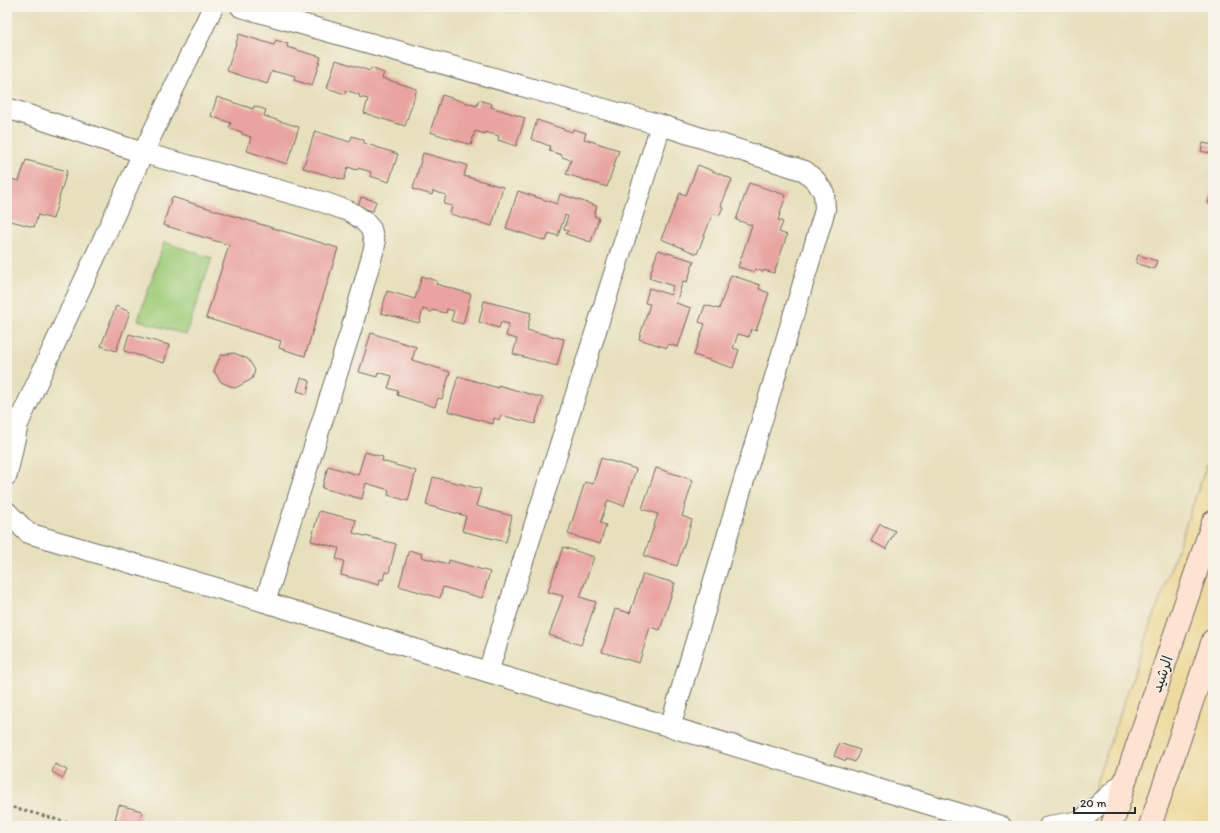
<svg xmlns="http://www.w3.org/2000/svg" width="1220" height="833" font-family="Itim,'Playpen Sans Arabic',sans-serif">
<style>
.green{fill:#a1ce7c;stroke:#667c54}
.sand{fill:#eeda9e;stroke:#8c8264}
.building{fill:#e9a4a1}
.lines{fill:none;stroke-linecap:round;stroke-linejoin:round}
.minor-casing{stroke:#6d6a5e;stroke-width:22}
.secondary-casing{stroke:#6d6a5e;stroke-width:24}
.path{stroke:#6d6a5e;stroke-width:2.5;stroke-dasharray:3 3;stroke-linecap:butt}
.minor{stroke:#fff;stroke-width:20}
.secondary{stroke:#fee3d2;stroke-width:22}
.labels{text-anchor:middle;stroke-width:3;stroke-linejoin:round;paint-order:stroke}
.street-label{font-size:15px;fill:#2b2b2b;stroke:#f7f3e8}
</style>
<rect width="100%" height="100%" fill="#f7f3e8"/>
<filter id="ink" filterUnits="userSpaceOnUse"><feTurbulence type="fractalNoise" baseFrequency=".025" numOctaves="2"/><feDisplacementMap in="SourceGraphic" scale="8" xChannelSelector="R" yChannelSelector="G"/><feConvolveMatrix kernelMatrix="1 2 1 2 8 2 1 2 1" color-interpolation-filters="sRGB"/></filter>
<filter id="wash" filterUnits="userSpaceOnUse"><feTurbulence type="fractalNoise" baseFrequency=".012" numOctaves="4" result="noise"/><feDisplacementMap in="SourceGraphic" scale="16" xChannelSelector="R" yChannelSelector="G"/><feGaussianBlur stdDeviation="0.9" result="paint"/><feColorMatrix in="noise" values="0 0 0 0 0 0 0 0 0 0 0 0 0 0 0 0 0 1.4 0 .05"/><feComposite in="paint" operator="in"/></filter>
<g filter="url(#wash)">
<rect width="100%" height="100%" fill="#e7e0bd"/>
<polygon class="green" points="164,242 212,258 186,335 138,320"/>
<polygon class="sand" points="1213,447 1213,826 1081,826"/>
<g id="blocks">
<g class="building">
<polygon points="239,34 274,45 276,40 288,44 287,47 321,57 312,86 294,80 295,76 282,72 281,73 272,71 267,84 227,71"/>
<polygon points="336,60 370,71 371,68 384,73 382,78 417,89 405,126 364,113 368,99 359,97 360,95 346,90 345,94 327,88"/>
<polygon points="442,95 477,106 479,100 492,104 491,107 525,118 516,146 498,140 499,136 485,132 485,134 475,131 471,145 430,132"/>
<polygon points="217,97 253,109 254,106 266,110 264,116 299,127 287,164 247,151 251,137 242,134 242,132 229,128 231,123 211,116"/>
<polygon points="537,120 572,132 573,129 586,133 584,139 619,150 607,187 566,174 571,160 562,157 562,155 549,151 550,146 531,139"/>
<polygon points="315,131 350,142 352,136 364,140 364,143 398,154 389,182 370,176 371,172 358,168 357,170 348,167 344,180 303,168"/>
<polygon points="1203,143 1213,145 1213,154 1201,151"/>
<polygon points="423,153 467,165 464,176 503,187 492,226 450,214 452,206 444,204 446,195 433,191 432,195 413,189"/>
<polygon points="26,160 67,171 53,219 38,215 34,227 7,220 7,178 19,181"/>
<polygon points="698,165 732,179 721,206 723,207 719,216 713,213 697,254 661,239 680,193 686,195"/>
<polygon points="749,183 786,195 778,220 783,222 779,232 787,235 774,273 764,270 763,272 755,269 754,272 738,267 752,225 736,220"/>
<polygon points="1213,188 1213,207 1208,203"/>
<polygon points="518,191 557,204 560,194 597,206 594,216 599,218 591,242 566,234 568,231 564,229 568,216 565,215 558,236 549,233 546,241 506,228"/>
<polygon points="172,197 338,248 305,356 279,348 281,341 206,318 229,245 163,225"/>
<polygon points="361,197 376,201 373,211 358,207"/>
<polygon points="658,250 694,261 687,282 683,281 676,303 691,308 678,347 668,344 667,348 639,339 650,304 645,303 649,288 671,295 673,286 649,278"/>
<polygon points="1138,255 1157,261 1154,269 1136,263"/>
<polygon points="731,275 760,285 759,289 769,293 756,331 751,329 749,337 738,334 733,348 739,350 733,368 694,355 705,324 699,322 705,305 719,309"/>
<polygon points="422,276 437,281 436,284 471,294 463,324 451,321 454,311 447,309 446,313 432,310 431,312 423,309 419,323 381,313 387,291 415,299"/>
<polygon points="484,301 531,313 527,330 564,339 557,366 513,354 517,339 506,336 509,324 501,322 499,328 479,322"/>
<polygon points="116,306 130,312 116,351 101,346"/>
<polygon points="371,333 416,347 412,360 450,372 442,399 438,398 435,407 397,395 398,391 388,388 392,376 378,372 377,377 359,372"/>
<polygon points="129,334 169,345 164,363 124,351"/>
<polygon points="234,353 248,359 255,370 252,379 235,388 221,382 214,371 221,355"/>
<polygon points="458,376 498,388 498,385 543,398 535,424 501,415 499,420 494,418 493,424 448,411"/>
<polygon points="301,378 310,381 307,394 297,391"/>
<polygon points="365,452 383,457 382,461 416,471 408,501 388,495 389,490 366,483 362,499 322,488 328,466 358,475"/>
<polygon points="601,458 636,469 624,506 608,500 600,523 606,525 600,544 568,534 585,482 593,484"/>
<polygon points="656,468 693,480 682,516 692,520 677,566 644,556 658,514 642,509"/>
<polygon points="433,477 481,489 476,506 512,516 506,542 462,531 466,516 426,505"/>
<polygon points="319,511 356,520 353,533 396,544 389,573 385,572 383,580 380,579 379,585 341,575 344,561 336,559 339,548 311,541"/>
<polygon points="880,524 895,531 886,549 871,541"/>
<polygon points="563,547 594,557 580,597 596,602 581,645 549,635 563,596 548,592"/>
<polygon points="409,550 422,554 421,557 448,564 449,560 490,572 482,598 443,587 440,598 399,586"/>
<polygon points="643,574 675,583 660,630 650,627 639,663 602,652 615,609 630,613"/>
<polygon points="839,743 860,750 855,762 847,759 846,761 834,756"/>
<polygon points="55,764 67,770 63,778 52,772"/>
<polygon points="119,805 142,811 138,826 115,820"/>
</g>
</g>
</g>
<g filter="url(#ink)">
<use href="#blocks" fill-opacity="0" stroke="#6d6a5e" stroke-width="1"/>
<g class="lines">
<g class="minor-casing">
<g id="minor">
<polyline points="241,7 661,125 805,171 816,181 824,193 825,210 670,727"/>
<polyline points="7,108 143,153 326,203 351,212 363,220 371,229 375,245 351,330 265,602"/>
<polyline points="7,475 18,424 143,153 213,7"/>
<polyline points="7,512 28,533 265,602 488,672 1001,826"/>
<polyline points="488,672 661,125"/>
<polyline points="1049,826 1081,821 1125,781"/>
</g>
</g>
<g class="secondary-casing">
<g id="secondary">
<polyline points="1112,826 1125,781 1213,522"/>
<polyline points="1150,826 1213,640"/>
</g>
</g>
<polyline class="path" points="7,806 81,826"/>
<use href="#minor" class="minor"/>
<use href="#secondary" class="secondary"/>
</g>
</g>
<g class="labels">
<g class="street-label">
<text transform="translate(1162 674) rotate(-71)" y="5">الرشيد</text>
</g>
</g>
<rect width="1220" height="833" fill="none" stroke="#f7f3e8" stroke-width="24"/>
<path d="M1074 807v6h61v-6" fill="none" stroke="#2b2b2b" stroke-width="2"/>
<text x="1080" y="807" font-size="12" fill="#2b2b2b" stroke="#f7f3e8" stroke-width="3" paint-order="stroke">20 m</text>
</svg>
